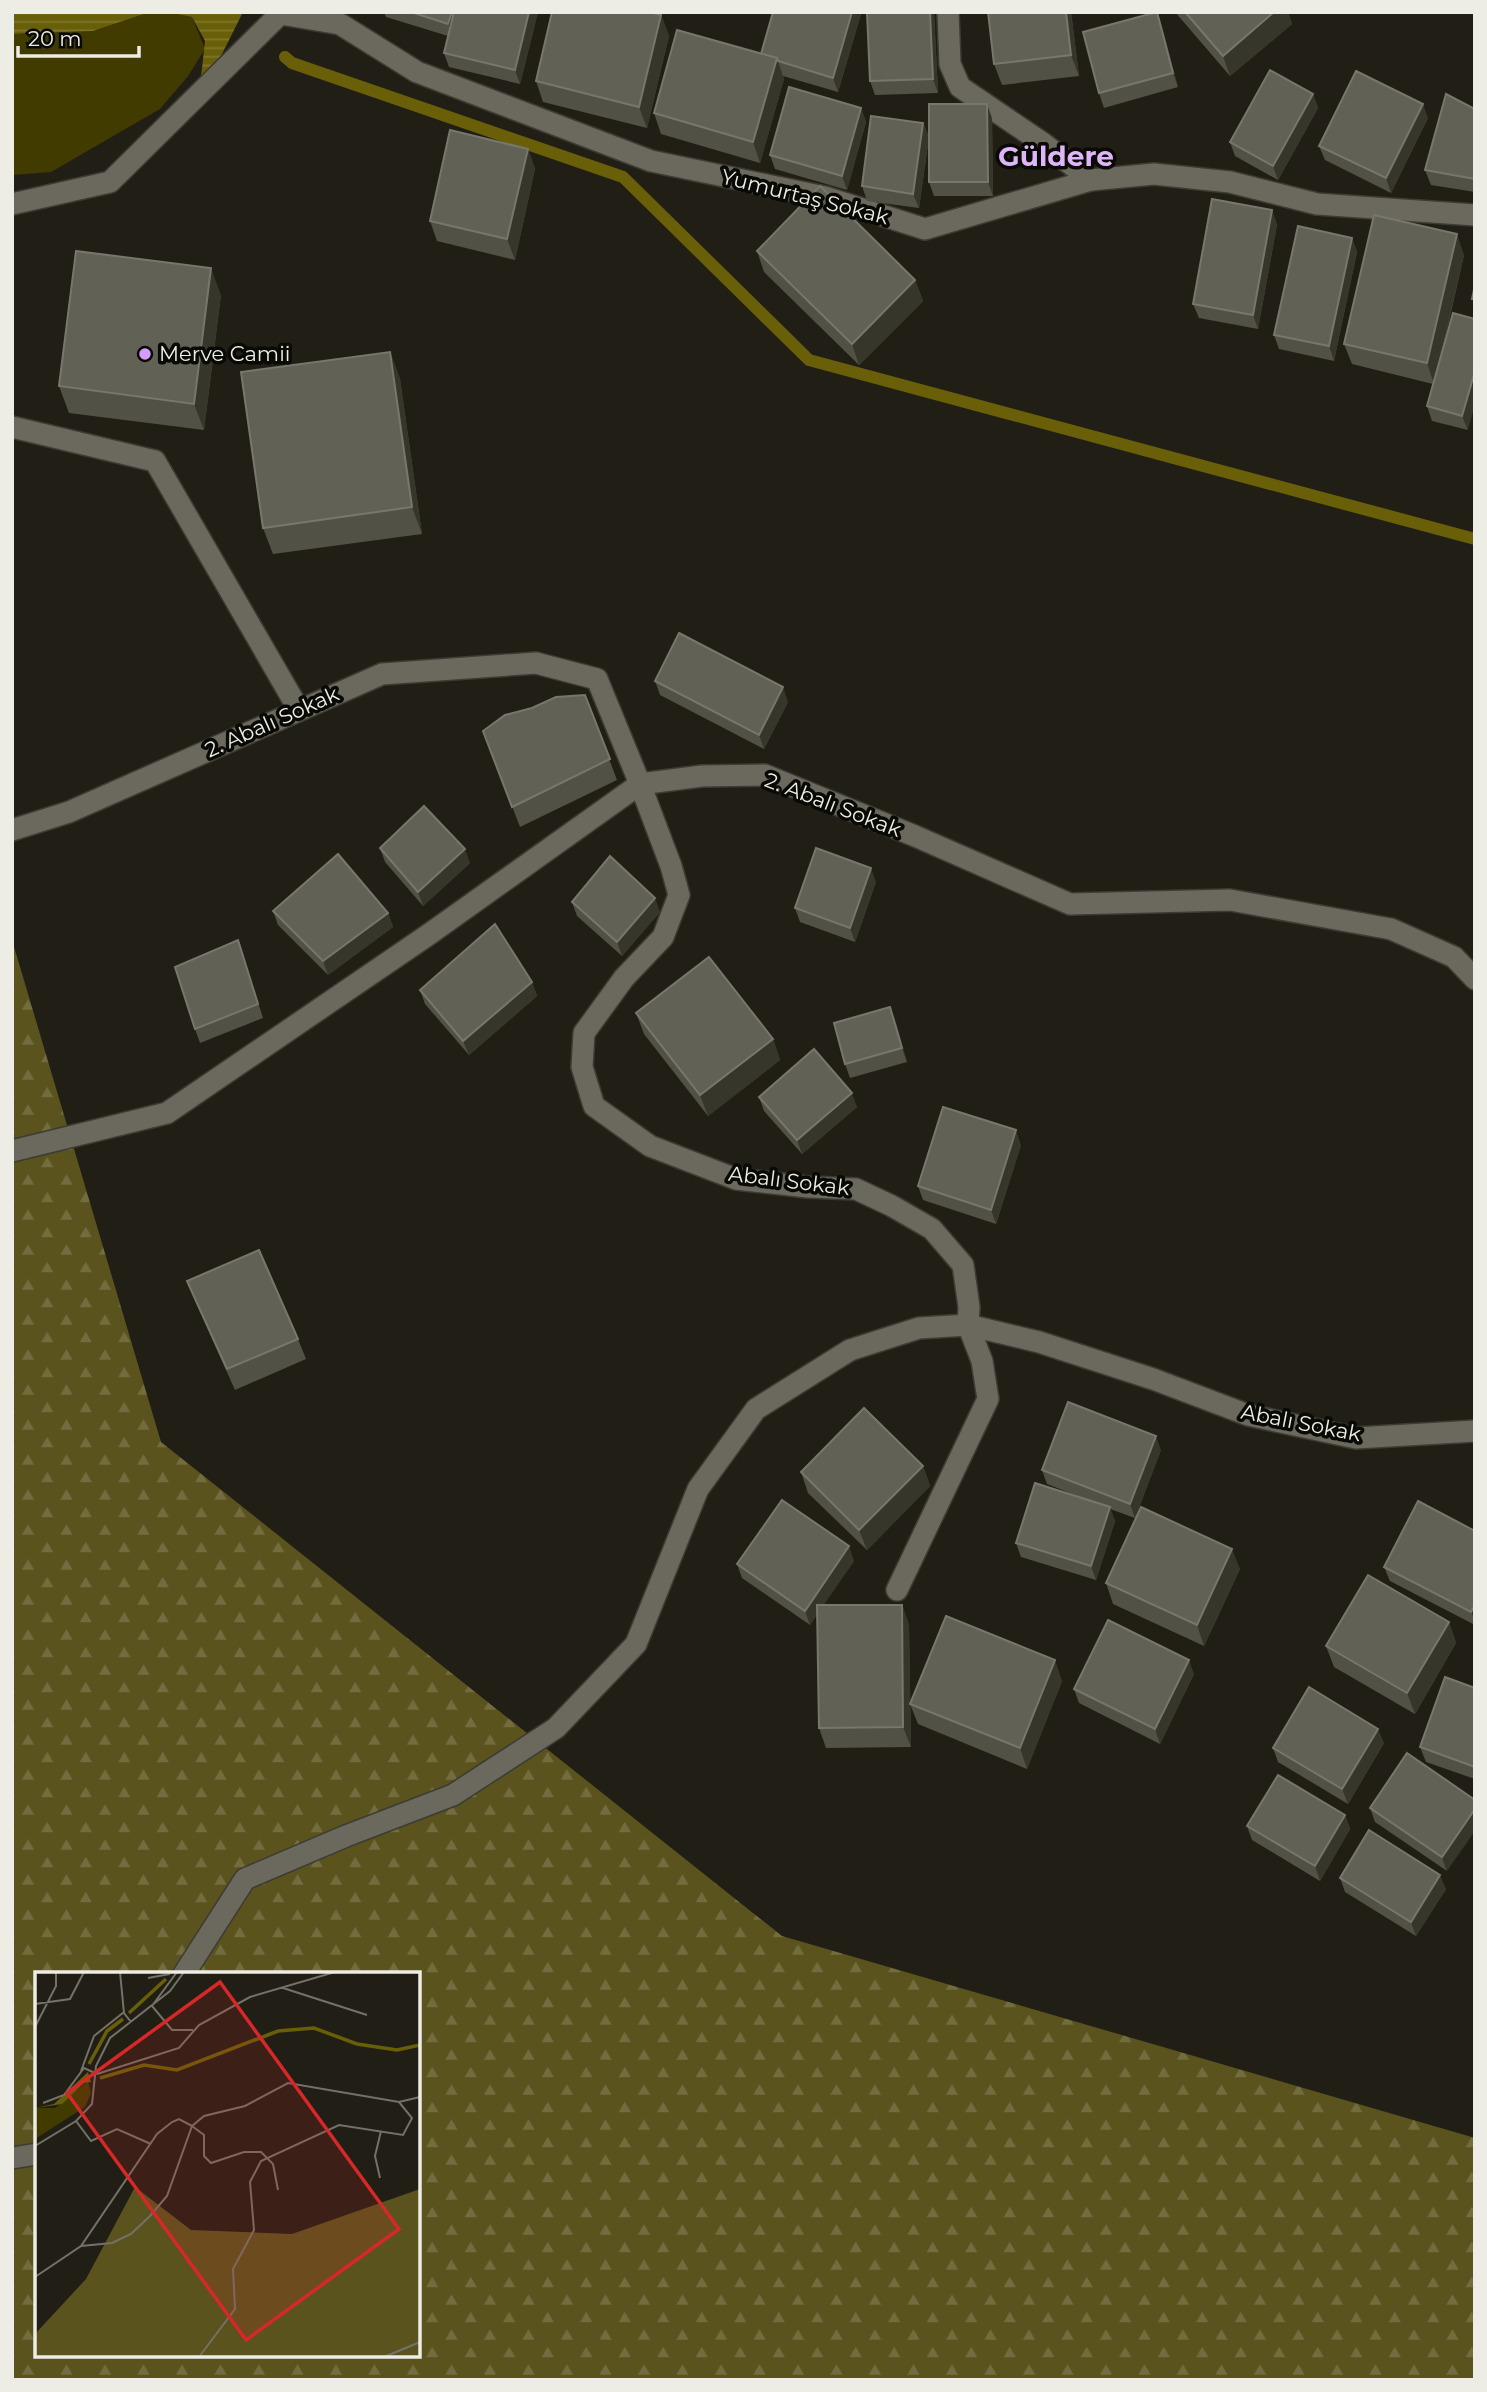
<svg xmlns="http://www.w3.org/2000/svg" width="1487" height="2392" font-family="Montserrat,sans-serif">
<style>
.grass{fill:#413b00}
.forest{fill:url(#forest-firs);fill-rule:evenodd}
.water{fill:url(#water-rules)}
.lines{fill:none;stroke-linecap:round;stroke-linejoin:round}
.stream{stroke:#695f08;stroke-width:12}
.street-casing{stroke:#3c3b34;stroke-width:24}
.street{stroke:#6b695d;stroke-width:21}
.wall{fill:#525145}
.shaded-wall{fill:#37362b}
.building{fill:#626156;stroke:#78776d;stroke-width:2}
.poi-dot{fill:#d79bf9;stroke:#090905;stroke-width:2.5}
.labels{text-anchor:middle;stroke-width:7;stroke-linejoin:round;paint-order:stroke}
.street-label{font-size:21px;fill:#edece5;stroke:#090905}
.poi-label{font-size:21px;fill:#edece5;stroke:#090905;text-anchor:start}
.district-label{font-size:28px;font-weight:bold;fill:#deb5f7;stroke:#090905}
.inset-river{fill:none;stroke:#695f08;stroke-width:3.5}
.inset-road{fill:none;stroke:#737168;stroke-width:2}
.view{fill:#d62828;fill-opacity:0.15;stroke:#d62828;stroke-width:3.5}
.inset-edge{fill:none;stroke:#edece5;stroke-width:3.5}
</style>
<defs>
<pattern id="forest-firs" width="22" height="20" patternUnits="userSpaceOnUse" patternTransform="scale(1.75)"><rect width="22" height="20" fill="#5a531e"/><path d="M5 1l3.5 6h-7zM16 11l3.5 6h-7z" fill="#726c3f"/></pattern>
<pattern id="water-rules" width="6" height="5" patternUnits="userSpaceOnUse" patternTransform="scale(1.75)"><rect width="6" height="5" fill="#695f08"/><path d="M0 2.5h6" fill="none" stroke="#7f762c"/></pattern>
</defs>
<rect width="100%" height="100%" fill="#211f15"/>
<polygon class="grass" points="150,12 167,12 192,17 205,49 188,76 160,109 51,172 12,175 12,34 93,31"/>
<path class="forest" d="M12,940L161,1442L782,1936L1475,2138V2380H12ZM37,1974H418V2355H37Z"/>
<g class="water">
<polygon points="12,12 150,12 93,31 12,34"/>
<polygon points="167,12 243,12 221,56 201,77 205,41 192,17"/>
</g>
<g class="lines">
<polyline class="stream" points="285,57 292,63 623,177 809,360 1475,539"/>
<g class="street-casing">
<g id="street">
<polyline points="948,12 950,64 960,87 1044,144 1091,180"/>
<polyline points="281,14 340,24 417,72 651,161 825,197 925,229 1091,180 1154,174 1230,182 1317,204 1475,215"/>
<polyline points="12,204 110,182 282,12"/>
<polyline points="12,427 155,461 299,710"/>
<polyline points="12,830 69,812 382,674 536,663 597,679 640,784 702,776 765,775 915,836 1070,904 1230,900 1391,929 1454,957 1475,979"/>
<polyline points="12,1151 167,1113 428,935 640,784 671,866 679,895 663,937 624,978 584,1033 582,1067 594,1106 650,1146 736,1179 808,1187 856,1189 892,1206 932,1229 963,1265 969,1307 968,1325 982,1361 988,1399 897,1590"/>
<polyline points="184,1974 245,1879 346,1836 453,1795 556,1728 636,1644 698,1489 756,1409 850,1350 919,1328 968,1325 1039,1342 1153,1379 1248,1415 1356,1438 1475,1431"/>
<polyline points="12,2158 37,2154"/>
</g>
</g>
<use href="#street" class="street"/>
</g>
<g class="wall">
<polygon points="384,12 538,12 520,84 449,67 444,53 448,36 386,17"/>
<polygon points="773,12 860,12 861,14 838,92 783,76 784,79 760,163 661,134 654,113 761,54"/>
<polygon points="867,12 934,12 938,93 875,95 870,81"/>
<polygon points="1071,12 1079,76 1002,85 994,64"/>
<polygon points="1157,12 1162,27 1178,87 1104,108 1099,93"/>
<polygon points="1175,12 1288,12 1292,24 1230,76"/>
<polygon points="661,15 669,36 647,128 543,102 536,81"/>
<polygon points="1313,94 1318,108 1278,180 1235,156 1230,142"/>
<polygon points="861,108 866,122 847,190 775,169 770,155"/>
<polygon points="1475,109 1475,192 1431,185 1425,170"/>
<polygon points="992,118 993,196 934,196 929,182"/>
<polygon points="1428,118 1391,193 1325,160 1319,146"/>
<polygon points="923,123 929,137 919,208 867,201 862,186"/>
<polygon points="528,149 535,169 515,260 437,241 430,221"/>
<polygon points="1272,210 1277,225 1258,329 1199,318 1193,304"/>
<polygon points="1352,238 1357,252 1334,361 1279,349 1274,335"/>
<polygon points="757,251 915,280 923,301 859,365 764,272"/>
<polygon points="1464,255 1442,352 1468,430 1432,421 1427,406 1433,384 1352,364 1344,344"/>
<polygon points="221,295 204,430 69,413 59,386"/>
<polygon points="390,352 400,379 422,534 273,554 263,528"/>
<polygon points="655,681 788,702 764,749 660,695"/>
<polygon points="585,695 617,780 520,827 483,731"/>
<polygon points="380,848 470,863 423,906 385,862"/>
<polygon points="876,882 855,942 800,922 795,908"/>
<polygon points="572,902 660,912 622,956 577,916"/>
<polygon points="273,911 388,913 393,927 328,975 278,925"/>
<polygon points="238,940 263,1018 200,1043 195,1029"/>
<polygon points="532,982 537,996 469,1055 425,1004 420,990"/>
<polygon points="890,1007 907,1062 850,1078 845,1064"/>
<polygon points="636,1013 773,1039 780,1060 708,1116 644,1034"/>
<polygon points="759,1097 857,1107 802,1154 764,1111"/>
<polygon points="1021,1145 996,1224 923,1200 918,1186"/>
<polygon points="187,1281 298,1339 306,1359 235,1390 195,1301"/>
<polygon points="1161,1450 1135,1518 1110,1509 1115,1521 1096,1580 1021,1557 1016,1543 1088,1500 1047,1484 1042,1470"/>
<polygon points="923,1466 930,1486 867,1550 808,1493 801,1472"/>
<polygon points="1475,1531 1475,1625 1390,1581 1384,1567"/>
<polygon points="854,1561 823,1605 902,1605 909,1625 911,1747 826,1748 819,1728 817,1614 810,1625 742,1578 737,1564"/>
<polygon points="1240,1569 1204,1646 1113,1604 1106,1583"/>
<polygon points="1449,1622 1456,1643 1415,1714 1334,1667 1326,1646"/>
<polygon points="1194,1674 1160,1744 1079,1703 1074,1689"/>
<polygon points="1062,1681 1027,1769 918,1724 910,1704"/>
<polygon points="1475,1688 1475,1779 1426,1762 1420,1747"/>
<polygon points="1384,1743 1348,1804 1278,1762 1273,1748"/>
<polygon points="1407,1753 1447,1871 1375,1822 1370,1808"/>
<polygon points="1345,1815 1350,1829 1320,1881 1252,1840 1247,1826"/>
<polygon points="1340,1878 1446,1889 1416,1936 1345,1892"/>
</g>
<g class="shaded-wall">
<polygon points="452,12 463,12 454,38 448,24"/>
<polygon points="529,12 538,12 520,84 515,70"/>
<polygon points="852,12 860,12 861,14 838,92 833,78"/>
<polygon points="930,12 934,12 938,93 933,79"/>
<polygon points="1066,12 1071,12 1079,76 1071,55"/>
<polygon points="1157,12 1162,27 1178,87 1173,73"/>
<polygon points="1274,12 1288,12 1292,24 1230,76 1223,56"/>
<polygon points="661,15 669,36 647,128 639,107"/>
<polygon points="777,58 784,79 760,163 753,142"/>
<polygon points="1313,94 1318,108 1278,180 1273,166"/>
<polygon points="987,104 992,118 993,196 988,182"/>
<polygon points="1423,104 1428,118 1391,193 1386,178"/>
<polygon points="861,108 866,122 847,190 842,176"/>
<polygon points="923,123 929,137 919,208 913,194"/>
<polygon points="528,149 535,169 515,260 507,239"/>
<polygon points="1272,210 1277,225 1258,329 1253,315"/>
<polygon points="1457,234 1464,255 1434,384 1427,363"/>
<polygon points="1352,238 1357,252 1334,361 1329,346"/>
<polygon points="211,268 221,295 204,430 194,404"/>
<polygon points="915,280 923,301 859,365 852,344"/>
<polygon points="390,352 400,379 422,534 412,507"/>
<polygon points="1475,371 1475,404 1468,430 1462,416"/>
<polygon points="783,687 788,702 764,749 759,735"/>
<polygon points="465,849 470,863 423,906 418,892"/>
<polygon points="871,868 876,882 855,942 850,928"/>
<polygon points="655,898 660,912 622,956 617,942"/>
<polygon points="388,913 393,927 328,975 323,961"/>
<polygon points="532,982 537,996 469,1055 463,1041"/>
<polygon points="890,1007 896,1022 907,1062 902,1048"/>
<polygon points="773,1039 780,1060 708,1116 700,1095"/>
<polygon points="852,1093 857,1107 802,1154 797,1140"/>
<polygon points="1016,1130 1021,1145 996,1224 991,1210"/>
<polygon points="1156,1436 1161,1450 1135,1518 1130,1504"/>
<polygon points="923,1466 930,1486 867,1550 859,1530"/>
<polygon points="1110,1507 1115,1521 1096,1580 1091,1566"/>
<polygon points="849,1546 854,1561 810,1625 805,1611"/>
<polygon points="1232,1549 1240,1569 1204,1646 1197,1625"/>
<polygon points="902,1605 909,1625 911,1747 903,1727"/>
<polygon points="1475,1605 1475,1621 1471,1612"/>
<polygon points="1449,1622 1456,1643 1415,1714 1407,1693"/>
<polygon points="1055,1660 1062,1681 1027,1769 1020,1748"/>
<polygon points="1189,1660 1194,1674 1160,1744 1155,1729"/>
<polygon points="1378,1729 1384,1743 1348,1804 1342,1789"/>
<polygon points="1475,1809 1475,1831 1447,1871 1442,1857"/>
<polygon points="1345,1815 1350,1829 1320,1881 1315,1866"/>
<polygon points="1440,1875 1446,1889 1416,1936 1411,1922"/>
</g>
<g class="building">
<polygon points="411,12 452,12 448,24"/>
<polygon points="454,12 529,12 515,70 444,53"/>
<polygon points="552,12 649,12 661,15 639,107 536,81"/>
<polygon points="773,12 852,12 833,78 778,61 777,58 761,54"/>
<polygon points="867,12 930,12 933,79 870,81"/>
<polygon points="988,12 1066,12 1071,55 994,64"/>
<polygon points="1157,12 1173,73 1099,93 1083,32"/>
<polygon points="1185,12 1274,12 1223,56"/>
<polygon points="677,30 777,58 753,142 654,113"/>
<polygon points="1270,70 1313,94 1273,166 1230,142"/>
<polygon points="1356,71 1423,104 1386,178 1319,146"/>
<polygon points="789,87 861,108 842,176 770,155"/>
<polygon points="1446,94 1475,109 1475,179 1425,170"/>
<polygon points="929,104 987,104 988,182 929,182"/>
<polygon points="871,116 923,123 913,194 862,186"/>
<polygon points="450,130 528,149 507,239 430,221"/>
<polygon points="820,186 915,280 852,344 757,251"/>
<polygon points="1212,199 1272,210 1253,315 1193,304"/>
<polygon points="1374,215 1457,234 1427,363 1344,344"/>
<polygon points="1298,226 1352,238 1329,346 1274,335"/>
<polygon points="76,251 211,268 194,404 59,386"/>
<polygon points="1475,285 1475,299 1472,299"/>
<polygon points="1453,313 1475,319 1475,371 1462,416 1427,406"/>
<polygon points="390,352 412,507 263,528 241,372"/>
<polygon points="679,633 783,687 759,735 655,681"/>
<polygon points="585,695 610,759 512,807 483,731 505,715 532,708 556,697"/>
<polygon points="424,806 465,849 418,892 380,848"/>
<polygon points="816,848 871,868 850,928 795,908"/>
<polygon points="338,854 388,913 323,961 273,911"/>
<polygon points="610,856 655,898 617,942 572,902"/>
<polygon points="495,924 532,982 463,1041 420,990"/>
<polygon points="238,940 258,1004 195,1029 175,967"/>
<polygon points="709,957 773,1039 700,1095 636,1013"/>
<polygon points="890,1007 902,1048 845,1064 834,1023"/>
<polygon points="814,1049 852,1093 797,1140 759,1097"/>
<polygon points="943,1107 1016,1130 991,1210 918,1186"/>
<polygon points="259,1250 298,1339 227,1369 187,1281"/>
<polygon points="1068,1402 1156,1436 1130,1504 1042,1470"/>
<polygon points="864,1408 923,1466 859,1530 801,1472"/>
<polygon points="1035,1483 1110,1507 1091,1566 1016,1543"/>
<polygon points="782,1500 849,1546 805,1611 737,1564"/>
<polygon points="1418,1501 1475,1531 1475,1605 1471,1612 1384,1567"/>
<polygon points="1141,1507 1232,1549 1197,1625 1106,1583"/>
<polygon points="1368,1575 1449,1622 1407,1693 1326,1646"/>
<polygon points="817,1605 902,1605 903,1727 819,1728"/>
<polygon points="946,1616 1055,1660 1020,1748 910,1704"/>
<polygon points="1108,1620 1189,1660 1155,1729 1074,1689"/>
<polygon points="1445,1677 1475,1688 1475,1767 1420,1747"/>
<polygon points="1309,1687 1378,1729 1342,1789 1273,1748"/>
<polygon points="1407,1753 1475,1800 1475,1809 1442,1857 1370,1808"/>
<polygon points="1278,1775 1345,1815 1315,1866 1247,1826"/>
<polygon points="1369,1830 1440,1875 1411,1922 1340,1878"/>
</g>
<circle class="poi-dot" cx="145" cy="354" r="7"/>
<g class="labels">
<g class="street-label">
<text transform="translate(805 197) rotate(14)" y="7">Yumurtaş Sokak</text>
<text transform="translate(272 722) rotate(-24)" y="7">2. Abalı Sokak</text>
<text transform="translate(833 805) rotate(21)" y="7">2. Abalı Sokak</text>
<text transform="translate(789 1181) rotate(7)" y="7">Abalı Sokak</text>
<text transform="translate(1301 1423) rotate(11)" y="7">Abalı Sokak</text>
</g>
<g class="poi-label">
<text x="159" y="361">Merve Camii</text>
</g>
<g class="district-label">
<text x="1056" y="166">Güldere</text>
</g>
</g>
<g transform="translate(35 1972)">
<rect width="385" height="385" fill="#211f15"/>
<path d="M53,109L56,121L50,135L0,167V136H20Z" fill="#413b00"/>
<path d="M100,215L156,258L257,262L385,217V381L382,385H0V362L51,307Z" fill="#5a531e"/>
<path d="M53,100L56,110L49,111L27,132L0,136L19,132Z" fill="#695f08"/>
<path class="inset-river" d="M94,41L131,7M54,92L72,59L88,47M65,106L109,93L142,98L243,59L279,56L322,72L362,78L385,73"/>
<path class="inset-road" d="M85,0L89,41L96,50M142,0L117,34L137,58H158M113,6L135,2M248,16L332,43M0,32L35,27L49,0M0,55L21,14V0M46,99L59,64L89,40M62,102L144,76L164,53L215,25L300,0M8,131L29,123L49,96L62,102M41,149L56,169L82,157L116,172M0,174L41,149L57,132L61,94L75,66L135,19L149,0M345,206L340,184L346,159M46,274L77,271L96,262L115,244L132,224L157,154L169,163V184L176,191L209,180H226L238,192L243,218M0,305L46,274L122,162L137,150L144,147L157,154L169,144L210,134L253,111L364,130L385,125M164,385L200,337L198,297L219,258L215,210L226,189L304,153L368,163L377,146L364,130M349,385L385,370"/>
<path class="view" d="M185,10L364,257L211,368L32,121Z"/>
<rect width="385" height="385" class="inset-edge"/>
</g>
<rect width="1487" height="2392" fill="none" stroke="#edece5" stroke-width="28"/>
<path d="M18 46v10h121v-10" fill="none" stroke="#edece5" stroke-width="3.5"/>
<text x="28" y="46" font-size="21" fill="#edece5" stroke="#090905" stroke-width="5" paint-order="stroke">20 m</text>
</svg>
